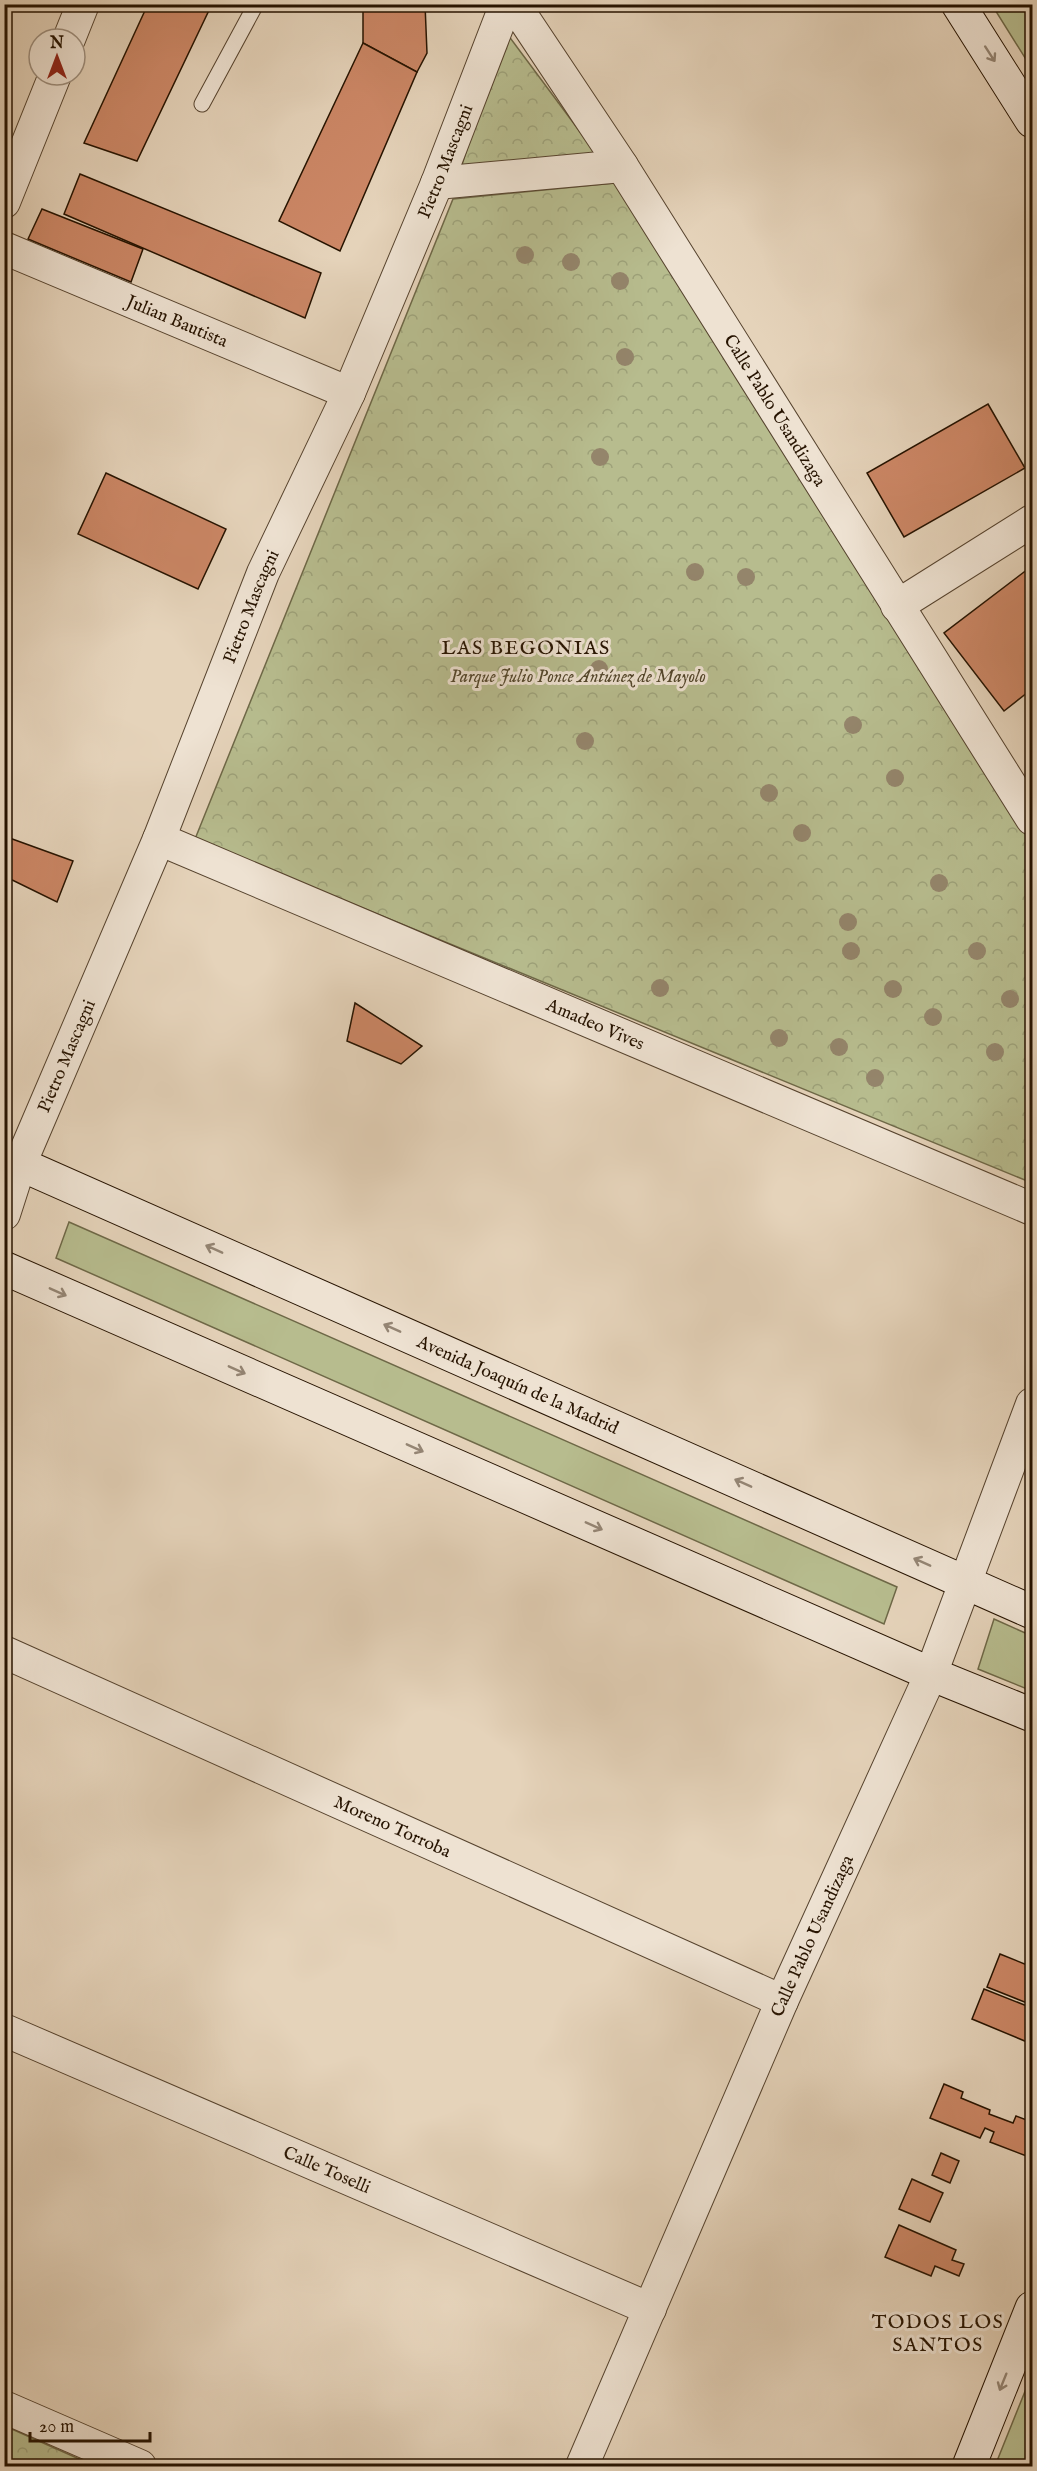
<svg xmlns="http://www.w3.org/2000/svg" width="1037" height="2471" font-family="'IM FELL English',serif">
<style>
.green{fill:#b7bc8e;stroke:#6e6847;stroke-width:1.5}
.park{fill:url(#park-crowns);stroke:#6e6847;stroke-width:1.5}
.building{fill:#cc8766;stroke:#261300;stroke-width:1.5}
.lines{fill:none;stroke-linecap:round;stroke-linejoin:round}
.lane-casing{stroke:#56432e;stroke-width:17}
.street-casing{stroke:#56432e;stroke-width:34}
.secondary-casing{stroke:#261300;stroke-width:35}
.lane{stroke:#eee2d2;stroke-width:15}
.street{stroke:#eee2d2;stroke-width:32}
.secondary{stroke:#eee2d2;stroke-width:33}
.tree{fill:#94856b}
.oneway{stroke:#948574}
.labels{text-anchor:middle;stroke-width:6;stroke-linejoin:round;paint-order:stroke}
.street-label{font-size:18px;fill:#261300;stroke:#eee2d2}
.park-label{font-size:18px;font-style:italic;fill:#52462b;stroke:#eee2d2}
.neighbourhood-label{font-size:20px;letter-spacing:1.5px;fill:#261300;stroke:#eee2d2}
</style>
<defs>
<pattern id="park-crowns" width="20" height="18" patternUnits="userSpaceOnUse" patternTransform="scale(1.5)"><rect width="20" height="18" fill="#b7bc8e"/><path d="M2 6a3 3 0 1 1 6 0M12 15a3 3 0 1 1 6 0" fill="none" stroke="#9da179"/></pattern>
</defs>
<rect width="100%" height="100%" fill="#e5d3ba"/>
<filter id="stains"><feTurbulence type="fractalNoise" baseFrequency=".00333" numOctaves="4"/><feColorMatrix values="0 0 0 0 .2 0 0 0 0 .09 0 0 0 0 .02 0 0 0 .5 -.17"/></filter>
<radialGradient id="worn" r=".72"><stop offset=".6" stop-color="#630" stop-opacity="0"/><stop offset="1" stop-color="#630" stop-opacity=".3"/></radialGradient>
<g class="green">
<polygon points="992,5 1032,5 1032,69"/>
<polygon points="69,1222 897,1587 884,1624 56,1258"/>
<polygon points="994,1619 1032,1636 1032,1691 978,1669"/>
<polygon points="1032,2374 1032,2466 995,2466"/>
</g>
<g class="park">
<polygon points="505,31 601,160 459,174"/>
<polygon points="615,183 1032,844 1032,1183 195,839 453,199"/>
<polygon points="4,2426 5,2426 95,2466 5,2466"/>
</g>
<g class="building">
<polygon points="148,4 212,4 137,161 84,143"/>
<polygon points="359,4 425,4 427,53 417,72 363,43 363,10"/>
<polygon points="363,43 417,72 340,251 279,221"/>
<polygon points="80,174 321,273 305,318 64,214"/>
<polygon points="42,209 143,249 131,282 28,239"/>
<polygon points="988,404 1025,468 904,537 867,473"/>
<polygon points="106,473 226,529 198,589 78,534"/>
<polygon points="1032,566 1032,689 1004,711 944,633"/>
<polygon points="4,836 73,861 57,902 4,876"/>
<polygon points="355,1003 422,1046 401,1064 347,1041"/>
<polygon points="1000,1954 1032,1967 1032,2005 987,1987"/>
<polygon points="984,1989 1032,2008 1032,2044 972,2019"/>
<polygon points="944,2084 963,2092 961,2098 990,2110 989,2114 1013,2123 1016,2116 1032,2122 1032,2147 1029,2157 990,2142 994,2132 985,2128 980,2138 930,2118"/>
<polygon points="941,2153 959,2161 950,2183 932,2175"/>
<polygon points="912,2179 943,2193 930,2222 899,2209"/>
<polygon points="899,2225 956,2250 952,2260 964,2264 959,2276 935,2266 931,2276 885,2257"/>
</g>
<g class="lines">
<g class="lane-casing">
<polyline id="lane" points="202,104 256,4"/>
</g>
<g class="street-casing">
<g id="street">
<path id="s1" d="M514,4L622,166L1032,819"/>
<polyline points="69,39 83,4"/>
<polyline points="437,183 622,166"/>
<polyline points="4,202 55,75"/>
<path id="s2" d="M4,248L349,393"/>
<polyline points="897,606 1032,521"/>
<path id="s3" d="M159,839L1032,1209"/>
<path id="s4" d="M4,1214L20,1164L159,839L263,573L349,393L437,183L506,4"/>
<path id="s5" d="M4,1652L782,2001"/>
<path id="s6" d="M4,2030L650,2309"/>
<polyline points="4,2407 140,2466"/>
<path id="s7" d="M582,2466L782,2001L931,1674L1032,1404"/>
</g>
</g>
<g class="secondary-casing">
<g id="secondary">
<polyline points="958,4 1032,121"/>
<path id="s8" d="M4,1157L1032,1612"/>
<polyline points="4,1268 931,1674 1032,1715"/>
<polyline points="969,2466 1032,2308"/>
</g>
</g>
<use href="#lane" class="lane"/>
<use href="#street" class="street"/>
<use href="#secondary" class="secondary"/>
</g>
<g class="tree">
<circle cx="525" cy="255" r="9"/>
<circle cx="571" cy="262" r="9"/>
<circle cx="620" cy="281" r="9"/>
<circle cx="625" cy="357" r="9"/>
<circle cx="600" cy="457" r="9"/>
<circle cx="695" cy="572" r="9"/>
<circle cx="746" cy="577" r="9"/>
<circle cx="599" cy="669" r="9"/>
<circle cx="853" cy="725" r="9"/>
<circle cx="585" cy="741" r="9"/>
<circle cx="895" cy="778" r="9"/>
<circle cx="769" cy="793" r="9"/>
<circle cx="802" cy="833" r="9"/>
<circle cx="939" cy="883" r="9"/>
<circle cx="848" cy="922" r="9"/>
<circle cx="851" cy="951" r="9"/>
<circle cx="977" cy="951" r="9"/>
<circle cx="660" cy="988" r="9"/>
<circle cx="893" cy="989" r="9"/>
<circle cx="1010" cy="999" r="9"/>
<circle cx="933" cy="1017" r="9"/>
<circle cx="779" cy="1038" r="9"/>
<circle cx="839" cy="1047" r="9"/>
<circle cx="995" cy="1052" r="9"/>
<circle cx="875" cy="1078" r="9"/>
</g>
<defs><path id="oneway-shaft" d="M-6 0H5M1.5-3L5.5 0L1.5 3" fill="none" stroke-width="1.6" stroke-linecap="round" stroke-linejoin="round" transform="scale(1.5)"/></defs>
<g class="oneway">
<use href="#oneway-shaft" transform="translate(990 54) rotate(57)"/>
<use href="#oneway-shaft" transform="translate(214 1249) rotate(-156)"/>
<use href="#oneway-shaft" transform="translate(58 1292) rotate(24)"/>
<use href="#oneway-shaft" transform="translate(392 1328) rotate(-156)"/>
<use href="#oneway-shaft" transform="translate(237 1370) rotate(24)"/>
<use href="#oneway-shaft" transform="translate(415 1448) rotate(24)"/>
<use href="#oneway-shaft" transform="translate(743 1483) rotate(-156)"/>
<use href="#oneway-shaft" transform="translate(594 1526) rotate(24)"/>
<use href="#oneway-shaft" transform="translate(922 1562) rotate(-156)"/>
<use href="#oneway-shaft" transform="translate(1003 2382) rotate(112)"/>
</g>
<g class="labels">
<g class="street-label">
<text dy="6" stroke="none"><textPath href="#s4" startOffset="1142">Pietro Mascagni</textPath></text>
<text dy="6" stroke="none"><textPath href="#s2" startOffset="188">Julian Bautista</textPath></text>
<text dy="6" stroke="none"><textPath href="#s1" startOffset="483">Calle Pablo Usandizaga</textPath></text>
<text dy="6" stroke="none"><textPath href="#s4" startOffset="656">Pietro Mascagni</textPath></text>
<text dy="6" stroke="none"><textPath href="#s3" startOffset="474">Amadeo Vives</textPath></text>
<text dy="6" stroke="none"><textPath href="#s4" startOffset="170">Pietro Mascagni</textPath></text>
<text dy="6" stroke="none"><textPath href="#s8" startOffset="562">Avenida Joaquín de la Madrid</textPath></text>
<text dy="6" stroke="none"><textPath href="#s5" startOffset="426">Moreno Torroba</textPath></text>
<text dy="6" stroke="none"><textPath href="#s7" startOffset="578">Calle Pablo Usandizaga</textPath></text>
<text dy="6" stroke="none"><textPath href="#s6" startOffset="352">Calle Toselli</textPath></text>
</g>
<g class="park-label">
<text x="578" y="682">Parque Julio Ponce Antúnez de Mayolo</text>
</g>
<g class="neighbourhood-label">
<text x="526" y="654">LAS BEGONIAS</text>
<text x="938" y="2328">TODOS LOS<tspan x="938" dy="23">SANTOS</tspan></text>
</g>
</g>
<rect width="1037" height="2471" fill="none" stroke="#e5d3ba" stroke-width="24"/>
<rect x="6" y="6" width="1025" height="2459" fill="none" stroke="#261300" stroke-width="3"/>
<rect x="12" y="12" width="1013" height="2447" fill="none" stroke="#261300" stroke-width="1.5"/>
<g transform="translate(57 57)"><circle r="28" fill="#eee2d2" stroke="#9e8f7e" stroke-width="1.5"/>
<path d="M0-4.5L10 22L0 15L-10 22Z" fill="#8f2418"/>
<text y="-9" font-size="16" font-weight="bold" text-anchor="middle" fill="#261300">N</text>
</g>
<path d="M30 2432v9h120v-9" fill="none" stroke="#261300" stroke-width="3"/>
<text x="39" y="2432" font-size="18" fill="#261300" stroke="#eee2d2" stroke-width="4.5" paint-order="stroke">20 m</text>
<rect width="100%" height="100%" filter="url(#stains)"/>
<rect width="100%" height="100%" fill="url(#worn)"/>
</svg>
